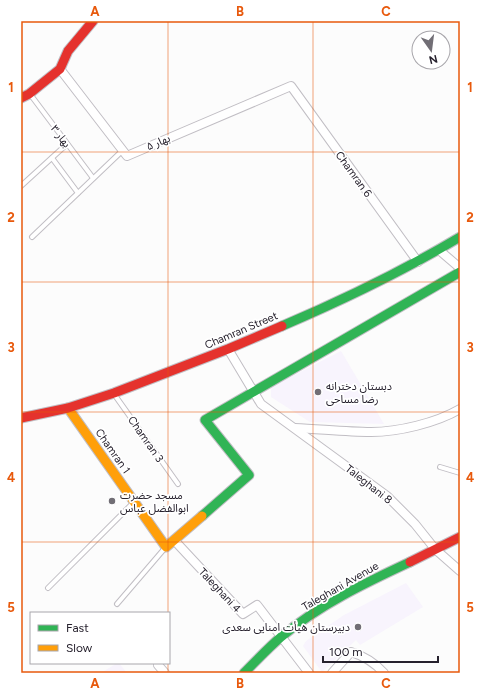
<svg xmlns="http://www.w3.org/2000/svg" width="481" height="694" font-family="Figtree,'Noto Sans Arabic',sans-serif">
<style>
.built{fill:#f8f4fd}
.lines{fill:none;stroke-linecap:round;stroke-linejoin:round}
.lane-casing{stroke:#c1bec4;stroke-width:6}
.street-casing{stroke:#c1bec4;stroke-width:10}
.fast-casing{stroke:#c1bec4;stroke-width:11}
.slow-casing{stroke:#c1bec4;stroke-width:11}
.jam-casing{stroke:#c1bec4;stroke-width:11}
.lane{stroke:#fff;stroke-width:4}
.street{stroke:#fff;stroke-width:8}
.fast{stroke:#30b455;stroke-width:9}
.slow{stroke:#ff9f0a;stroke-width:9}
.jam{stroke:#e5322d;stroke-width:9}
.grid{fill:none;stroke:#e8590c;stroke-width:1;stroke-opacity:0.55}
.poi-dot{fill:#716e75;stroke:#fff;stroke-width:1.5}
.labels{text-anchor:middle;stroke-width:3.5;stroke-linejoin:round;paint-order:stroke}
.street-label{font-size:11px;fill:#26212d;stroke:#fff}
.poi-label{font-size:11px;fill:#26212d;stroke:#fff;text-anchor:start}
.neatline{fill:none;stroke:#e8590c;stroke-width:1.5}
.grid-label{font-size:13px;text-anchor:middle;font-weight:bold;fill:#e8590c}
</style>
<rect width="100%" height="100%" fill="#fcfcfc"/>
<g class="built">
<polygon points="341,351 384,424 310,422 271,397 271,387"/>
<polygon points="406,583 423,607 360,645 356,640 322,672 303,646 306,641 344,615"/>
<polygon points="117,663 119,663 127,673 101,673"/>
</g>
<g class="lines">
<g class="lane-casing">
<g id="lane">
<polyline points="30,94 93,178"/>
<polyline points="52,158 78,193"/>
<polyline points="21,186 67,144"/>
<polyline points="32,237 122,151"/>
<polyline points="114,394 178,484"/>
<polyline points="440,467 460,473"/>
<polyline points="48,588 134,502"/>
<polyline points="117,604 165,548"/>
</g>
</g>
<g class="street-casing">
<g id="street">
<polyline points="60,69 127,156 291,86 418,262"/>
<polyline points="439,250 460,268"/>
<polyline points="228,349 261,404 387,496 415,524 435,549 460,571"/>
<path d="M295,428C320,429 346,432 371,432C398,432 436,423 460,409"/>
<polyline points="174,540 243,614 257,605 309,673"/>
<polyline points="158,665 165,673"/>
<path d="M332,673L351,652C364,656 375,663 384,673"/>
</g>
</g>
<g class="fast-casing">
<g id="fast">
<path d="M282,326C343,300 403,271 460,237"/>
<polyline points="202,516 249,475 205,420 460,272"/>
<path d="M244,673C256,661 268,648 281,637C319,605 365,583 410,562"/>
</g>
</g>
<g class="slow-casing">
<polyline id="slow" points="68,408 166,547 202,516"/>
</g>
<g class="jam-casing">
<g id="jam">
<polyline points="21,98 29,94 60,69 68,51 93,21"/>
<polyline points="21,418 68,408 114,393 228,349 282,326"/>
<polyline points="410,562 460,537"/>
</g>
</g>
<use href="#lane" class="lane"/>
<use href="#street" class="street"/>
<use href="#fast" class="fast"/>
<use href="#slow" class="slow"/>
<use href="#jam" class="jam"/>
</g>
<path class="grid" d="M168,21V613M313,21V673M21,152H460M21,282H460M21,412H460M21,542H460M168,663V673"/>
<g class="poi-dot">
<circle cx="318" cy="392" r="4"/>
<circle cx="112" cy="501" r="4"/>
<circle cx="358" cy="627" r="4"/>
</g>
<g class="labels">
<g class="street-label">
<text transform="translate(61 136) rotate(53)" y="4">بهار ۳</text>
<text transform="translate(158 142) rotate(-23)" y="4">بهار ۵</text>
<text transform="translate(354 174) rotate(54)" y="4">Chamran 6</text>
<text transform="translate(241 330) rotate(-23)" y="4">Chamran Street</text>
<text transform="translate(146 439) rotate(55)" y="4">Chamran 3</text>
<text transform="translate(113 451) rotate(55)" y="4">Chamran 1</text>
<text transform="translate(369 484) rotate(38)" y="4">Taleghani 8</text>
<text transform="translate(340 586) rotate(-30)" y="4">Taleghani Avenue</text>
<text transform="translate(220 590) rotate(47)" y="4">Taleghani 4</text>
</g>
<g class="poi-label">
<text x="326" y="390">دبستان دخترانه<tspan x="326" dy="13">رضا مساحی</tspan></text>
<text x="120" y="499">مسجد حضرت<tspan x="120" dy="13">ابوالفضل عباس</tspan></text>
<text x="350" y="631" text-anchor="end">دبیرستان هیأت امنایی سعدی</text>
</g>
</g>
<rect width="481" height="694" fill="none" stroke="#ffffff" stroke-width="44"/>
<rect x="30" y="612" width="140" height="52" fill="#ffffff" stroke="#a8a6ab"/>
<rect x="38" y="625" width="20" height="6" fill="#30b455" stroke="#a8a6ab"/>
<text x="66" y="632" font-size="12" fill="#26212d">Fast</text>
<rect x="38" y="645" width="20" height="6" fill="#ff9f0a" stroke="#a8a6ab"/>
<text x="66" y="652" font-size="12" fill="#26212d">Slow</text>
<g transform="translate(431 50) rotate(166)"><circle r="19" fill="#ffffff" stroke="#a8a6ab"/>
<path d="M0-3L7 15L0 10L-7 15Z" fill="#716e75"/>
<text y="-6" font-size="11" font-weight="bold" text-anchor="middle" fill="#26212d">N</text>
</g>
<path d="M323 656v6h115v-6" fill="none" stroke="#26212d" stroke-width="2"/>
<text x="329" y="656" font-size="12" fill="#26212d" stroke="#ffffff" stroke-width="3" paint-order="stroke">100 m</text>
<rect x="22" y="22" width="437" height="650" class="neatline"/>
<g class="grid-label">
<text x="95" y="16">A</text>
<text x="240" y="16">B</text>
<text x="386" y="16">C</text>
<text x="11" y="92">1</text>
<text x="470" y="92">1</text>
<text x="11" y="222">2</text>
<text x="470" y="222">2</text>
<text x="11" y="352">3</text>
<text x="470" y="352">3</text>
<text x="11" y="482">4</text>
<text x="470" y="482">4</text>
<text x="11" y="612">5</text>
<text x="470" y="612">5</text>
<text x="95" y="688">A</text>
<text x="240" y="688">B</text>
<text x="386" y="688">C</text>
</g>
</svg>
